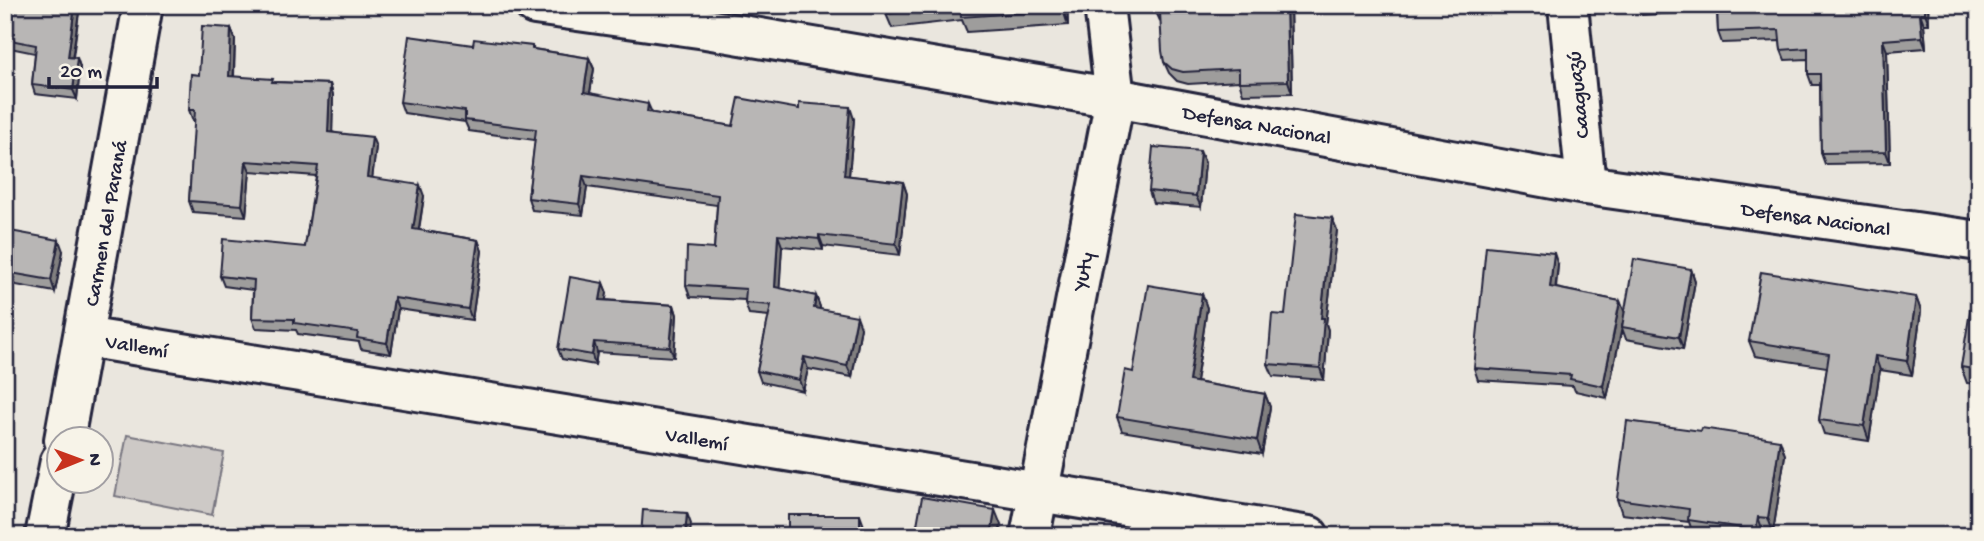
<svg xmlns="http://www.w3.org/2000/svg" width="1984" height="541" font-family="'Gochi Hand',sans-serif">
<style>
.green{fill:#cdc9c6;stroke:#787680;stroke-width:2}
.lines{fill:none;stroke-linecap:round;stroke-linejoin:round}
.minor-casing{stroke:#22223b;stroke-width:44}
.minor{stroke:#f7f3e8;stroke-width:38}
.wall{fill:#9e9d9c;stroke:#22223b;stroke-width:2}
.shaded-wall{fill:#817f7f;stroke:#22223b;stroke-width:2}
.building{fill:#b8b6b5;stroke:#22223b;stroke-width:2}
.labels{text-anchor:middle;stroke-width:5;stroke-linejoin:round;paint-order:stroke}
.street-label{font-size:21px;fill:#22223b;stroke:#f7f3e8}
</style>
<rect width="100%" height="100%" fill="#eae6de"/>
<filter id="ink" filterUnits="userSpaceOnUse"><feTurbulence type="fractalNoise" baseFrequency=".0143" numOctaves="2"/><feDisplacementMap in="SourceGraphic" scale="14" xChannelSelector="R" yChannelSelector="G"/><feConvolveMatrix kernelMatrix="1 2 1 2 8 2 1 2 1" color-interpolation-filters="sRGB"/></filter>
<g filter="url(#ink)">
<polygon class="green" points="127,435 224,453 212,515 115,496"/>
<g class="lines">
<g class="minor-casing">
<g id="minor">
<polyline points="535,5 706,29 1115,98 1586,185 1979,241"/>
<polyline points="1568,5 1586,185"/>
<polyline points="84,337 1309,536"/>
<polyline points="64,440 143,5"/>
<polyline points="45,536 60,461"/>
<polyline points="1030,536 1115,98 1104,5"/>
</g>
</g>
<use href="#minor" class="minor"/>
</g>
<g class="wall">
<polygon points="5,5 80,5 73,57 77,58 80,67 77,99 35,94 32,85 35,53 5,47"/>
<polygon points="844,5 883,5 846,10"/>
<polygon points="885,5 1067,5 1068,25 967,32 962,20 892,28 886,14"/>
<polygon points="1155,5 1290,5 1292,93 1243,94 1239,81 1188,84 1177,81 1169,73 1164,62 1161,23 1156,12"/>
<polygon points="1638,5 1928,5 1929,24 1924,24 1926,48 1887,51 1890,163 1825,164 1821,153 1820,85 1812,85 1808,74 1808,59 1785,60 1781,50 1780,41 1722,43 1718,32 1717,11 1642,15"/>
<polygon points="231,28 235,39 234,77 274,82 330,84 333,95 332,132 376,147 372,178 424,196 419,230 478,240 482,251 472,320 398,309 391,354 361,349 359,342 298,334 296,330 256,328 252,318 253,290 224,286 220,276 305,247 316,176 250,171 246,216 193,212 189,201 195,121 193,121 189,110 199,75"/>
<polygon points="473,45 532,46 534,49 589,58 594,69 590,93 652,113 733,126 854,119 849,176 903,182 907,194 900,255 823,246 823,250 782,246 779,288 816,296 820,307 820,309 861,327 852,377 808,369 803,391 761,382 757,371 769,316 749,314 745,303 745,300 690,297 686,285 714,249 717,205 587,187 583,215 532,210 528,198 535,140 469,131 465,122 404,113 400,102"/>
<polygon points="1205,163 1201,207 1153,203 1149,191"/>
<polygon points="1332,218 1337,230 1326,324 1328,330 1324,380 1273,376 1268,364 1285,315"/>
<polygon points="5,230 63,251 55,292 5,283"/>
<polygon points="1558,265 1556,288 1620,301 1624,312 1691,269 1695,281 1683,349 1626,339 1622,328 1607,398 1575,391 1573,386 1478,380 1474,368"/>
<polygon points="1979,280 1979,384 1967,383 1961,367"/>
<polygon points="603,283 607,293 605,300 674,305 677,315 674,357 597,352 595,365 562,359 558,349"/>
<polygon points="1202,294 1207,308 1196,382 1265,394 1270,407 1262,454 1122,431 1117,417 1133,372"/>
<polygon points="1916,297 1921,311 1912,375 1880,370 1869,441 1824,434 1819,420 1827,367 1755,356 1749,341"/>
<polygon points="1780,440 1785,455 1773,532 1763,531 1762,536 1705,536 1693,534 1689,522 1622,514 1617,499"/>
</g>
<g class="shaded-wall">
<polygon points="75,5 80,5 71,66 68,57"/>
<polygon points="1063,5 1067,5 1068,25 1063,10"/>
<polygon points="1286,5 1290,5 1292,93 1288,81"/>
<polygon points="1925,5 1928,5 1929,24 1925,13"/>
<polygon points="1920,13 1924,24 1926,48 1922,37"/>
<polygon points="231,28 235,39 233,87 229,76"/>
<polygon points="1883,40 1887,51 1890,163 1886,152"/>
<polygon points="77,58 80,67 77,99 73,90"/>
<polygon points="589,58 594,69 588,103 584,92"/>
<polygon points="330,84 333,95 332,142 328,132"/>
<polygon points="648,104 653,115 647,112"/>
<polygon points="850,107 854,119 848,186 844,175"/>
<polygon points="372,137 376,147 371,188 367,177"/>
<polygon points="1200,151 1205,163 1201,207 1196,196"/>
<polygon points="246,161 250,171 246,216 242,205"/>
<polygon points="583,176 587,187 583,215 579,204"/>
<polygon points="903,182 907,194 900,255 896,244"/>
<polygon points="420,185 424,196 417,240 413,229"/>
<polygon points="1332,218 1337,230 1326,324 1328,330 1324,380 1320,368 1321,318"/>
<polygon points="778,235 782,246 779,298 775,287"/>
<polygon points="819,235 823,246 823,250 819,239"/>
<polygon points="59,240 63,251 55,292 51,280"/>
<polygon points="478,240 482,251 472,320 468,309"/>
<polygon points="1554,253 1558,265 1554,299 1550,287"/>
<polygon points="1691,269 1695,281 1683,349 1679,337"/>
<polygon points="603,283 607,293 604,310 600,300"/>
<polygon points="1202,294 1207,308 1194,395 1189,381"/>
<polygon points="816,296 820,307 818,319 814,308"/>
<polygon points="1916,297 1921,311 1912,375 1907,361"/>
<polygon points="394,298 398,309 391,354 387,343"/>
<polygon points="1620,301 1625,313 1607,398 1603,386"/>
<polygon points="674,305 677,315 674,357 670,347"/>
<polygon points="857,316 861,327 852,377 847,366"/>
<polygon points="594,342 597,352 595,365 592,355"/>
<polygon points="1875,356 1880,370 1869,441 1864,426"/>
<polygon points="804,357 808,369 803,391 799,380"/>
<polygon points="1265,394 1270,407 1262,454 1257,440"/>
<polygon points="1780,440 1785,455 1773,532 1768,518"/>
<polygon points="995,510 1001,525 999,536 991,536"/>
<polygon points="687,513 691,524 690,536 685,536"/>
<polygon points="860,515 864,526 865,536 860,536"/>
<polygon points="1758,517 1763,531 1762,536 1758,536 1756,530"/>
</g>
<g class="building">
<polygon points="5,5 75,5 68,57 77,58 73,90 32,85 36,45 5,39"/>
<polygon points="885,5 1063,5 1063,10 961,17 960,5 886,14"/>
<polygon points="1155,5 1286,5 1288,81 1239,82 1239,69 1183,72 1172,69 1164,62 1162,51 1160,12 1156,12"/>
<polygon points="1717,5 1925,5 1925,13 1920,13 1922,37 1883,40 1886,152 1821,153 1820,74 1808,74 1808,48 1781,50 1779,30 1718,32"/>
<polygon points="202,26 231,28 229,76 273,79 272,82 330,84 328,132 372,137 367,177 420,185 413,229 478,240 468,309 394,298 387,343 357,338 358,332 294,323 294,319 252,318 254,280 220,276 223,239 305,247 318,166 246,161 242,205 189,201 195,110 189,110 191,74 199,75"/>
<polygon points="409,36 473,45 474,39 532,46 532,49 589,58 584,92 648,104 647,112 733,126 739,98 799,109 799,103 850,107 844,175 903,182 896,244 819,235 819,239 778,235 775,287 816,296 814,308 857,316 847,366 804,357 799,380 757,371 771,305 745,303 746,289 686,285 687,247 714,249 718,195 583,176 579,204 528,198 536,129 465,120 465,111 400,102"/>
<polygon points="1153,147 1200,151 1196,196 1149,191"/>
<polygon points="1296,214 1332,218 1321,318 1324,318 1320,368 1268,364 1272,314 1285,315"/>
<polygon points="5,230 59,240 51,280 5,272"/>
<polygon points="1486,246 1554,253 1550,287 1620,301 1603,386 1570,379 1571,375 1474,368"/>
<polygon points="1634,259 1691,269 1679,337 1622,327"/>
<polygon points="1761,272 1916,297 1907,361 1875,356 1864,426 1819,420 1829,354 1749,341"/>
<polygon points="570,277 603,283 600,300 674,305 670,347 594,342 592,355 558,349"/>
<polygon points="1975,280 1979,280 1979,370 1961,367"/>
<polygon points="1148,285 1202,294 1189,381 1265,394 1257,440 1117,417 1125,370 1133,372"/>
<polygon points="1627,421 1701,431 1702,428 1780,440 1768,518 1758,517 1756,530 1688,520 1689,509 1617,499"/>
<polygon points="922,497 995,510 991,536 915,536"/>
<polygon points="643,510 687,513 685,536 641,536"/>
<rect x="788" y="515" width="72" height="21"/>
</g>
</g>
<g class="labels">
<g class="street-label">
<text transform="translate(1577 95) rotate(-96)" y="7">Caaguazú</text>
<text transform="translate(1257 124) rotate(10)" y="7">Defensa Nacional</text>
<text transform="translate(1816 218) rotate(8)" y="7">Defensa Nacional</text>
<text transform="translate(105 223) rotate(-80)" y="7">Carmen del Paraná</text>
<text transform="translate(1082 271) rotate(-79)" y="7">Yuty</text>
<text transform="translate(137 345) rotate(9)" y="7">Vallemí</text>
<text transform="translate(697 438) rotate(9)" y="7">Vallemí</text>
</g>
</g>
<rect width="1984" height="541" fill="none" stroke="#f7f3e8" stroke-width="28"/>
<rect x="14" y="14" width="1956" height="513" fill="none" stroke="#22223b" stroke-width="2.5" filter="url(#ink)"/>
<g transform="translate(80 460) rotate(89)"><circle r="33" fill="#f7f3e8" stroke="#a29fa3" stroke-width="2"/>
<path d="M0-5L12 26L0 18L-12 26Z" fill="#c8321e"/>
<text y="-10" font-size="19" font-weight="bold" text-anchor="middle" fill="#22223b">N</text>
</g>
<path d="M49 77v10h108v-10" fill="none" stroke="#22223b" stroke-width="3.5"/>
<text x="60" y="77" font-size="21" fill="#22223b" stroke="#f7f3e8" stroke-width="5" paint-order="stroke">20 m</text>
</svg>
